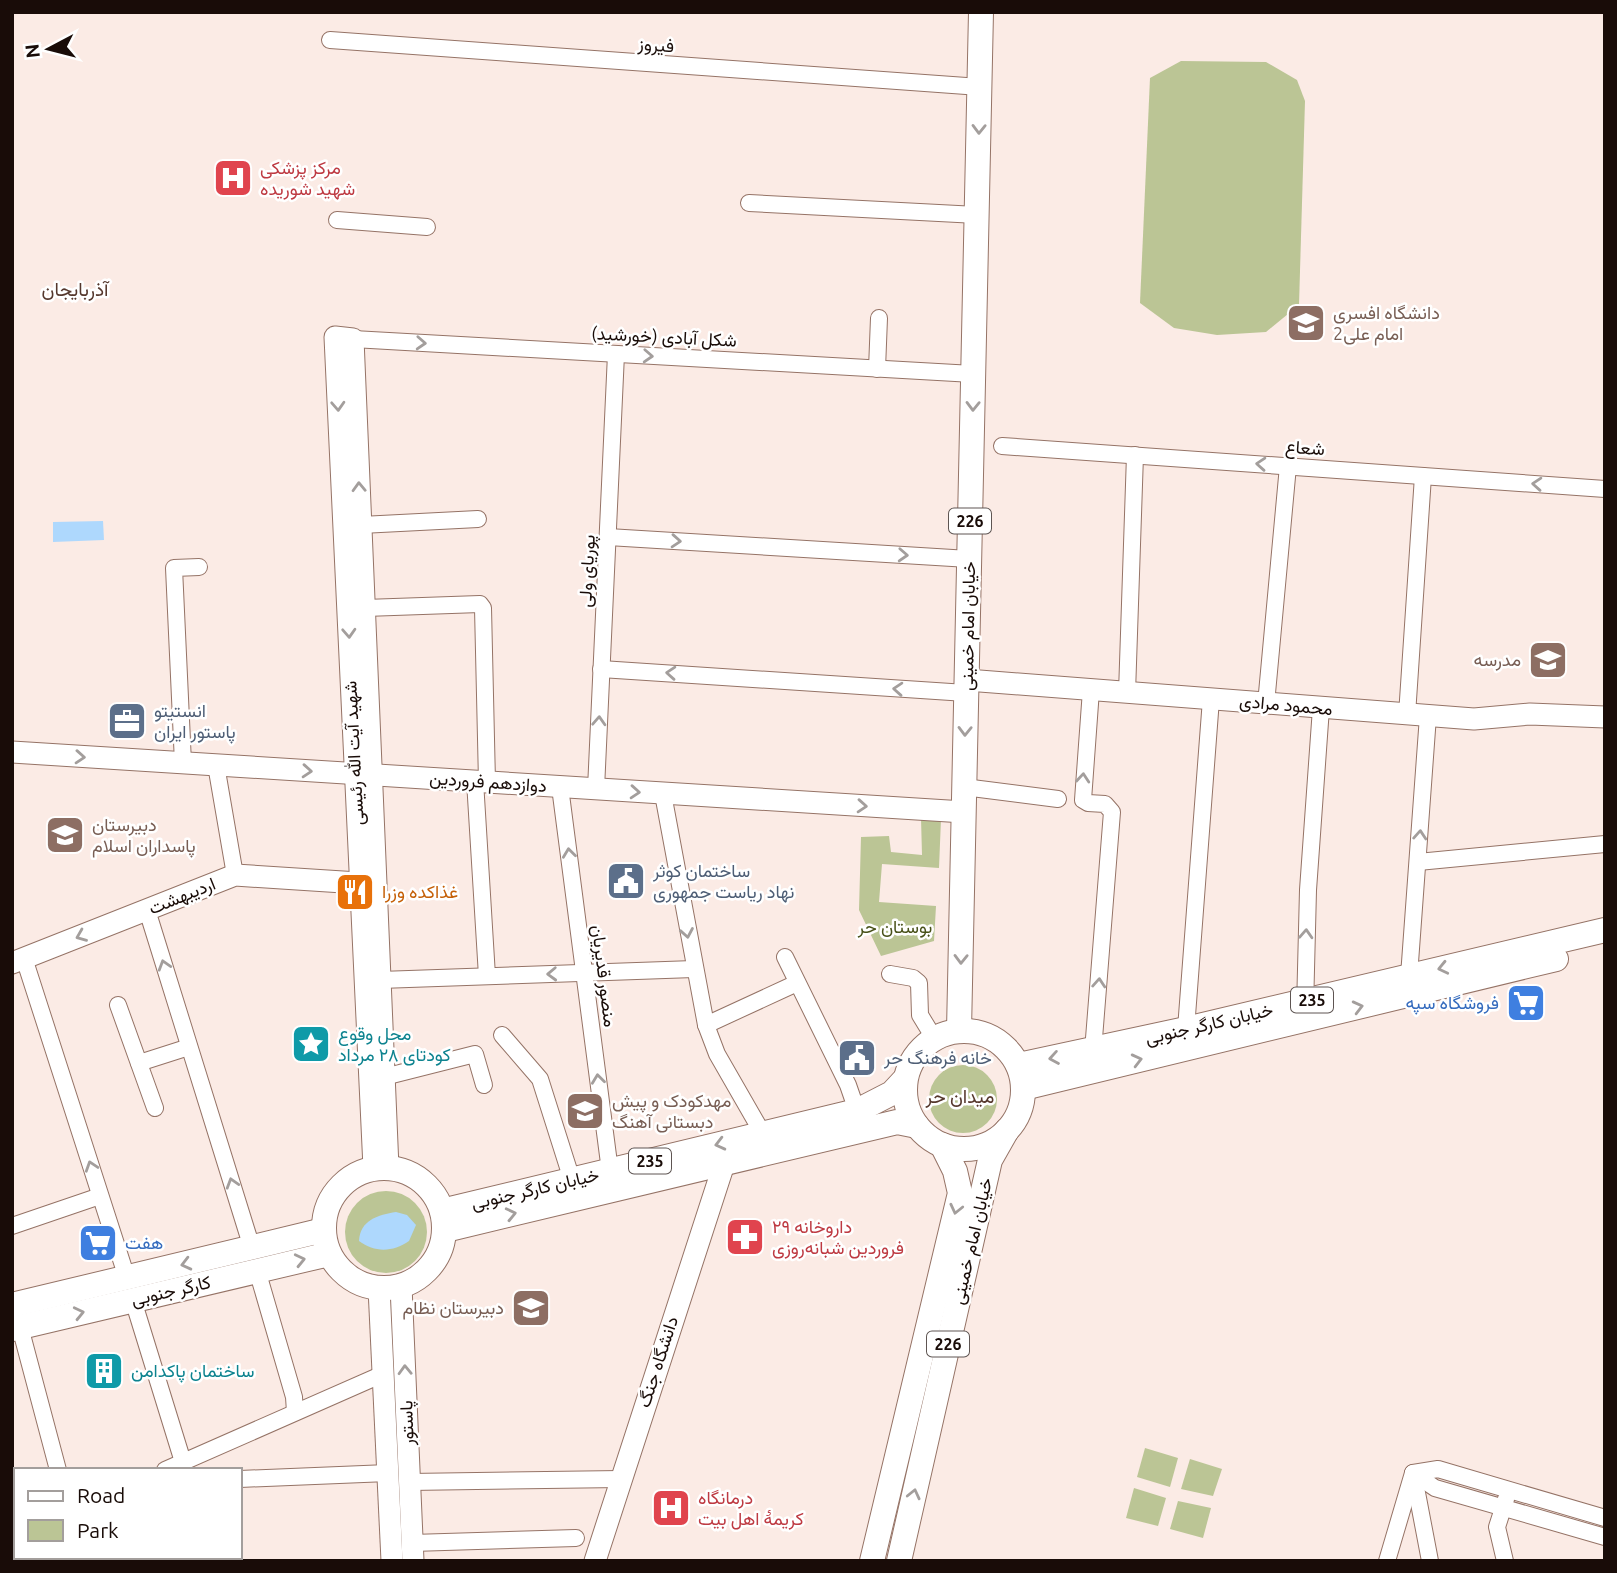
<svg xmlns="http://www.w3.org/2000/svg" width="1617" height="1573" font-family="Ubuntu,Vazirmatn,sans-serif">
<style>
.green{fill:#bbc595}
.water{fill:#aed8fd}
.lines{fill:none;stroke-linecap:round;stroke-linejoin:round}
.street-casing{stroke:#957366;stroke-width:18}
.secondary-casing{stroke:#957366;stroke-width:23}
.primary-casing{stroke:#957366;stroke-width:26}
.street{stroke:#fff;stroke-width:16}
.secondary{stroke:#fff;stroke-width:21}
.primary{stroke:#fff;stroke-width:24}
.oneway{stroke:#a39e9c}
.labels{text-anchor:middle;stroke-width:5;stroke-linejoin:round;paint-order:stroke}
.shield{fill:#fff;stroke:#5e5552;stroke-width:2}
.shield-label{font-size:16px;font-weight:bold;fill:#190c08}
.street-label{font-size:18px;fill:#190c08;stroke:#fff}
.health-label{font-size:18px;fill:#be3a42;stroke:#fff;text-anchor:start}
.education-label{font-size:18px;fill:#785e54;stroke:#fff;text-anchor:start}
.service-label{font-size:18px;fill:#4e5e75;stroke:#fff;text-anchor:start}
.food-label{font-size:18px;fill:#c56008;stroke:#fff;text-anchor:start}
.park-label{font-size:18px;fill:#485119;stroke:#fff}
.shop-label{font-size:18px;fill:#366cbe;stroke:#fff;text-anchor:end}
.culture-label{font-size:18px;fill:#0d838f;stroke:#fff;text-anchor:start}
.neighbourhood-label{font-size:19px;fill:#55372c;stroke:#fff}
</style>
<rect width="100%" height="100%" fill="#fbebe5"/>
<g class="green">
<polygon points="1181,61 1266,62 1297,80 1305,101 1299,305 1266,332 1217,335 1174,328 1140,303 1150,78"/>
<polygon points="921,818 941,819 939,868 882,864 879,902 936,906 934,941 881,956 859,910 861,837 889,836 891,852 922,855"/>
<circle cx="963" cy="1099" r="34"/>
<circle cx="386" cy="1232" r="41"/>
<polygon points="1145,1448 1178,1458 1170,1487 1137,1477"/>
<polygon points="1190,1459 1222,1469 1213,1496 1181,1489"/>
<polygon points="1134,1488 1166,1498 1158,1526 1126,1518"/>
<polygon points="1178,1501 1211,1508 1203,1538 1170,1529"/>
</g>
<g class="water">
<polygon points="103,521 104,540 53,542 53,522"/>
<path d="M396,1212L407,1215L416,1225L409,1241C393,1252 375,1253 359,1241C360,1220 378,1215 396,1212Z"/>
</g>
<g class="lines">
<g class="street-casing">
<g id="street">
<polyline points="330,40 980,87"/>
<polyline points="749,203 977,215"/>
<polyline points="337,220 427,227"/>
<polyline points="353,339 973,374"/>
<polyline points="877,369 879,318"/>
<polyline points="1002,446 1605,489"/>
<polyline points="361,525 478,519"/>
<polyline points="608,537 969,559"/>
<polyline points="365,608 480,604 483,608 487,782"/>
<polyline points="601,669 966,693"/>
<polyline points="1091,690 1083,800 1088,803 1105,804 1112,812 1093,1051"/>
<polyline points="1127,693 1135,455"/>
<polyline points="1266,704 1288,466"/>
<polyline points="1407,715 1423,476"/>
<polyline points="183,763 174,568 199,567"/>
<polyline points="216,765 235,875"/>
<polyline points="475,781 487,976"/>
<polyline points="560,787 610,1171"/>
<polyline points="964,787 1058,799"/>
<polyline points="596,789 616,354"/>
<polyline points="663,794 706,1025 717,1054 763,1134"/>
<polyline points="1418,862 1605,844"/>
<polyline points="147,910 252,1248"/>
<polyline points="785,957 848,1085 857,1111"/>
<polyline points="24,958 127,1278"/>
<polyline points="890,974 913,978 919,983 920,1015 934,1038"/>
<polyline points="1409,976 1428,716"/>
<polyline points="380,980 694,969"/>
<polyline points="118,1005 155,1108"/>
<polyline points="1305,1009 1308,890 1321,708"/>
<polyline points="706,1025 797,983"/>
<polyline points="1186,1029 1211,699"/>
<polyline points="502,1035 540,1079 572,1180"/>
<polyline points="139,1063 189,1047"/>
<polyline points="384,1077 475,1054 484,1085"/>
<polyline points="12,1226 100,1196"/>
<polyline points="257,1270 294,1397 295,1412"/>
<polyline points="133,1300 183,1462"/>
<polyline points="20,1327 58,1470"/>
<polyline points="165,1470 383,1374"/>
<polyline points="1413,1473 1435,1488 1605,1537"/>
<polyline points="1413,1473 1438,1469 1605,1518"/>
<polyline points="1414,1477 1430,1561"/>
<polyline points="240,1479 388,1473"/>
<polyline points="409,1482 621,1479"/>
<polyline points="12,1537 16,1535"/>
<polyline points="412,1543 576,1538"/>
<polyline points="56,1557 56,1561"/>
<polyline points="122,1561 122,1557"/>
<polyline points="172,1561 173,1557"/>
<polyline points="1387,1561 1413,1473"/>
<polyline points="1505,1561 1497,1527 1506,1499"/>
</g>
</g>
<g class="secondary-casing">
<g id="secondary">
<polyline points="967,680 1474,719 1530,714 1605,717"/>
<polyline points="12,752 964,812"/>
<polyline points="12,963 235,875 374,884"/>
<polyline points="374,1168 335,337 353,339 388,1168"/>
<polyline points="401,1286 413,1561"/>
<polyline points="379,1288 392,1561"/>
<polyline points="595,1561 724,1164"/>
</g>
</g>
<g class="primary-casing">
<g id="primary">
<polyline points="959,1030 981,12"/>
<circle cx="964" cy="1090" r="59"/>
<polyline points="1018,1065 1186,1029 1605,930"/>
<polyline points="1023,1088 1556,959"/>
<circle cx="384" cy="1228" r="60"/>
<polyline points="442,1211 857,1111 892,1093 905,1079"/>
<polyline points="445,1230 897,1122 917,1126"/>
<polyline points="12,1305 324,1230"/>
<polyline points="12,1329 329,1254"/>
<polyline points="872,1561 960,1193 955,1171 942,1145"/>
<polyline points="899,1561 990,1160 1007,1130"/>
</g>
</g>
<use href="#street" class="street"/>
<use href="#secondary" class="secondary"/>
<use href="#primary" class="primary"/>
</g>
<defs><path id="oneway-chevron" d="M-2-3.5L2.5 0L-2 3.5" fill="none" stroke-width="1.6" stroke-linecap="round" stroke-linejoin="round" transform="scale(1.75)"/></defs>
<g class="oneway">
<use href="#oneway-chevron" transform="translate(979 129) rotate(91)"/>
<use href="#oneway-chevron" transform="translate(421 343) rotate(3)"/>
<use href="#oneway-chevron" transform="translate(648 356) rotate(3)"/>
<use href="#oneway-chevron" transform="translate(338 406) rotate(87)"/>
<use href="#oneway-chevron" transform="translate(973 406) rotate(91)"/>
<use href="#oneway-chevron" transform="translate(1261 464) rotate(-176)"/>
<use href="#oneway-chevron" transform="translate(1537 484) rotate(-176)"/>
<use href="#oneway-chevron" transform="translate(359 487) rotate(-92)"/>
<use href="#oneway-chevron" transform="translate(676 541) rotate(4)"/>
<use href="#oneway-chevron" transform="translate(903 555) rotate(3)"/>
<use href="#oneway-chevron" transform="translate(349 633) rotate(87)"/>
<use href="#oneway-chevron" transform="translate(671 673) rotate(-176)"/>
<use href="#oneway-chevron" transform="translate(898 689) rotate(-176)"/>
<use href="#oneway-chevron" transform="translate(599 721) rotate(-87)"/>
<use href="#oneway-chevron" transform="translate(965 731) rotate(91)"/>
<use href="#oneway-chevron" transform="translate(80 757) rotate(4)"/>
<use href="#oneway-chevron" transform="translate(307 771) rotate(4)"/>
<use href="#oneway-chevron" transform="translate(1083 778) rotate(-85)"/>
<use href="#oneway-chevron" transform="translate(635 792) rotate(4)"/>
<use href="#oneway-chevron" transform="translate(862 806) rotate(4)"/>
<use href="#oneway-chevron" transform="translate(1420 835) rotate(-86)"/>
<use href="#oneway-chevron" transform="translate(569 853) rotate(-97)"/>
<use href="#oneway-chevron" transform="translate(687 933) rotate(80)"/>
<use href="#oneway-chevron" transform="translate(1306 934) rotate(-87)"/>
<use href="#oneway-chevron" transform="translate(81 936) rotate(158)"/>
<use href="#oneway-chevron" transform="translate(961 959) rotate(91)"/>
<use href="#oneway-chevron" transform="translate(164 965) rotate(-107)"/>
<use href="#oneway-chevron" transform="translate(1443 968) rotate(167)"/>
<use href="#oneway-chevron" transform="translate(552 974) rotate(178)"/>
<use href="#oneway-chevron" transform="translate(1099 983) rotate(-86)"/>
<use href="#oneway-chevron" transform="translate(1358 1007) rotate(-14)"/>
<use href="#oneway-chevron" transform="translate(1054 1058) rotate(170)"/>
<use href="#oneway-chevron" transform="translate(1137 1060) rotate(-14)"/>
<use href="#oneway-chevron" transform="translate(598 1079) rotate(-97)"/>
<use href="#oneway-chevron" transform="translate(720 1144) rotate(166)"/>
<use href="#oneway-chevron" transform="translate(91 1166) rotate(-108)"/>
<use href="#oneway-chevron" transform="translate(232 1183) rotate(-107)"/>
<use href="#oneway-chevron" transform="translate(956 1209) rotate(103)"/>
<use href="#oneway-chevron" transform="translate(511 1214) rotate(-13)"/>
<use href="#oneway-chevron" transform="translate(300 1260) rotate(-13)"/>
<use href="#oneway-chevron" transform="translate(186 1264) rotate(166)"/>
<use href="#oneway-chevron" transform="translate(79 1313) rotate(-13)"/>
<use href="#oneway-chevron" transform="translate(405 1370) rotate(-92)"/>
<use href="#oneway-chevron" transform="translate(914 1494) rotate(-77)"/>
</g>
<defs>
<g id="hospital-square" transform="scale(2.0125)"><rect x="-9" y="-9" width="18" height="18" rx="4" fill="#e0444e" stroke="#fff"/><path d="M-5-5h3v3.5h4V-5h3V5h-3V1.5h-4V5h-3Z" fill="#fff"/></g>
<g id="university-square" transform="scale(2.0125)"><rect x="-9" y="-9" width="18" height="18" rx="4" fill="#8d6e63" stroke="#fff"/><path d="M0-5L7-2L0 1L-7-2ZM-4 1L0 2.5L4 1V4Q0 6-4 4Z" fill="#fff"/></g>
<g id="school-square" transform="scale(2.0125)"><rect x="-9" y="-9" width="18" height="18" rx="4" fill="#8d6e63" stroke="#fff"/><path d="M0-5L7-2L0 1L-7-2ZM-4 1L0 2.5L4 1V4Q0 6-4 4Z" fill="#fff"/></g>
<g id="office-square" transform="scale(2.0125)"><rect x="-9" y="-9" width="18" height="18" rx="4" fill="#5c6f8a" stroke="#fff"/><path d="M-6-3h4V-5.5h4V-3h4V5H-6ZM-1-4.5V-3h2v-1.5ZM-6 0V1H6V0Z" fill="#fff"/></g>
<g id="civic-square" transform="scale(2.0125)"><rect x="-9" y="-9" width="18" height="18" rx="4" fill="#5c6f8a" stroke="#fff"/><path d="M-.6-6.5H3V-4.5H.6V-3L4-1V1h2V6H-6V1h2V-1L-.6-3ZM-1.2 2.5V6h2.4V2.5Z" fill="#fff"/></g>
<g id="restaurant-square" transform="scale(2.0125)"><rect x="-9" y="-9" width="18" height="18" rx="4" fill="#e8710a" stroke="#fff"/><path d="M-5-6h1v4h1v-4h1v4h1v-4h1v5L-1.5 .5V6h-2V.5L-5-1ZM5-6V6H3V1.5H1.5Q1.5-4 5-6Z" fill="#fff"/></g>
<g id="supermarket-square" transform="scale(2.0125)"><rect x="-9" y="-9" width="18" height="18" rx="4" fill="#3f7fe0" stroke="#fff"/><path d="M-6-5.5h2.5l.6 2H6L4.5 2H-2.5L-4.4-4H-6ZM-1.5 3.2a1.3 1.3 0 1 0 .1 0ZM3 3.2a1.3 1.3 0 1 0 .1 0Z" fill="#fff"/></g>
<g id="sight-square" transform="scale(2.0125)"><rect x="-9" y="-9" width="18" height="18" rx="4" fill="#0f9aa8" stroke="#fff"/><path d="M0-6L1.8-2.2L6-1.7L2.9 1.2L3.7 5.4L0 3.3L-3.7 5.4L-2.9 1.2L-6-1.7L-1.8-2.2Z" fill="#fff"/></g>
<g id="pharmacy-square" transform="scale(2.0125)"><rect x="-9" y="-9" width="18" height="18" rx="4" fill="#e0444e" stroke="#fff"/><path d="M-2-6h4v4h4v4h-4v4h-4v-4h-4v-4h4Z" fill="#fff"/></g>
<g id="building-square" transform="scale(2.0125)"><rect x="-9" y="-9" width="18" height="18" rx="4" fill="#0f9aa8" stroke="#fff"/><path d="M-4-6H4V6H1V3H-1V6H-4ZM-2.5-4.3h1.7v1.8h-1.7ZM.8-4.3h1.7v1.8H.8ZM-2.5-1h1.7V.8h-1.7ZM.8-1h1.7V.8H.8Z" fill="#fff"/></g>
</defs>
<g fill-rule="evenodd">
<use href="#hospital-square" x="233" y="178"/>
<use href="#university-square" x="1306" y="323"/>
<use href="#school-square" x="1548" y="660"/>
<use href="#office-square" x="127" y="721"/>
<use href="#school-square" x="65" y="835"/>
<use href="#civic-square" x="626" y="881"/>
<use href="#restaurant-square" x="355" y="892"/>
<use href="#supermarket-square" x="1526" y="1003"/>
<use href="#sight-square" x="311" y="1044"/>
<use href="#civic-square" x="857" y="1058"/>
<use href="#school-square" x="585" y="1111"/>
<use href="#pharmacy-square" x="745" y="1237"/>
<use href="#supermarket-square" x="98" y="1243"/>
<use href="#school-square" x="531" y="1308"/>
<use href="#building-square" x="104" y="1371"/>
<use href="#hospital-square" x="671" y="1508"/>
</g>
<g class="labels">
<g class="shield">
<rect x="949" y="508.5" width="42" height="25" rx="5"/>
<rect x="1291" y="987.5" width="42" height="25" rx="5"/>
<rect x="629" y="1148.5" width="42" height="25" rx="5"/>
<rect x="927" y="1331.5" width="42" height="25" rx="5"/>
</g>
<g class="shield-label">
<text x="970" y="527">226</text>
<text x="1312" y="1006">235</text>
<text x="650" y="1167">235</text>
<text x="948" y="1350">226</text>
</g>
<g class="street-label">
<text transform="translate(656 45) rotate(4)" y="6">فیروز</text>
<text transform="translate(664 337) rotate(3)" y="6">شکل آبادی (خورشید)</text>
<text transform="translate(1305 448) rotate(4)" y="6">شعاع</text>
<text transform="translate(587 571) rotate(-87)" y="6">پوریای ولی</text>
<text transform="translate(968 626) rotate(-89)" y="6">خیابان امام خمینی</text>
<text transform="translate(1286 705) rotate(5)" y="6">محمود مرادی</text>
<text transform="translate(354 753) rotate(-93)" y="6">شهید آیت الله رئیسی</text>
<text transform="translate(488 782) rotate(4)" y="6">دوازدهم فروردین</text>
<text transform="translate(182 896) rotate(-22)" y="6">اردیبهشت</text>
<text transform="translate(604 976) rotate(83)" y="6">منصور قدیریان</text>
<text transform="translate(1209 1024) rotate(-13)" y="6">خیابان کارگر جنوبی</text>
<text transform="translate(535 1189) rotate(-13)" y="6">خیابان کارگر جنوبی</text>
<text transform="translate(972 1241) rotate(-77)" y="6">خیابان امام خمینی</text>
<text transform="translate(171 1291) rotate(-13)" y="6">کارگر جنوبی</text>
<text transform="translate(658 1362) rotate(-72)" y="6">دانشگاه جنگ</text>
<text transform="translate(407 1423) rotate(-92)" y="6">پاستور</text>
</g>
<g class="health-label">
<text x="260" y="174">مرکز پزشکی<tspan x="260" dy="21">شهید شوریده</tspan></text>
<text x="772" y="1233">داروخانه ۲۹<tspan x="772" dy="21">فروردین شبانه‌روزی</tspan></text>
<text x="698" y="1504">درمانگاه<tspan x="698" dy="21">کریمهٔ اهل بیت</tspan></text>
</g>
<g class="education-label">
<text x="1333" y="319">دانشگاه افسری<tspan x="1333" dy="21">امام علی2</tspan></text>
<text x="1521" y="666" text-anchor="end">مدرسه</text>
<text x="92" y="831">دبیرستان<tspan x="92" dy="21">پاسداران اسلام</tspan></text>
<text x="612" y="1107">مهدکودک و پیش<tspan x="612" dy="21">دبستانی آهنگ</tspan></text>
<text x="504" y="1314" text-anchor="end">دبیرستان نظام</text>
</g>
<g class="service-label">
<text x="154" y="717">انستیتو<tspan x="154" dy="21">پاستور ایران</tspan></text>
<text x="653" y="877">ساختمان کوثر<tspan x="653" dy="21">نهاد ریاست جمهوری</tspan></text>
<text x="884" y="1064">خانه فرهنگ حر</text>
</g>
<g class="food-label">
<text x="382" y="898">غذاکده وزرا</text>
</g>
<g class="park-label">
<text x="895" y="933">بوستان حر</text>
</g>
<g class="shop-label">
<text x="1499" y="1009">فروشگاه سپه</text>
<text x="125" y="1249" text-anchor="start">هفت</text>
</g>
<g class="culture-label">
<text x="338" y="1040">محل وقوع<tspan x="338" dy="21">کودتای ۲۸ مرداد</tspan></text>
<text x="131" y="1377">ساختمان پاکدامن</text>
</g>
<g class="neighbourhood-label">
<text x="75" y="296">آذربایجان</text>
<text x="960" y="1103">میدان حر</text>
</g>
</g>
<rect width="1617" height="1573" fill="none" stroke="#190c08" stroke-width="28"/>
<rect x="14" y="1468" width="228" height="91" fill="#ffffff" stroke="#a39e9c" stroke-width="2"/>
<rect x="28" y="1491" width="35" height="10" fill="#ffffff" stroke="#a39e9c" stroke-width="2"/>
<text x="77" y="1503" font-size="21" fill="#190c08">Road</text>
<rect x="28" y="1520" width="35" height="21" fill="#bbc595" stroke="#a39e9c" stroke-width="2"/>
<text x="77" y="1538" font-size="21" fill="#190c08">Park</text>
<g transform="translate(49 49) rotate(263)" stroke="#ffffff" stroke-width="5" paint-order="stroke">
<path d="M0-5L12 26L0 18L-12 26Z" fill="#190c08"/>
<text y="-10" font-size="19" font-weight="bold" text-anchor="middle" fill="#190c08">N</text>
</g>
</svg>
